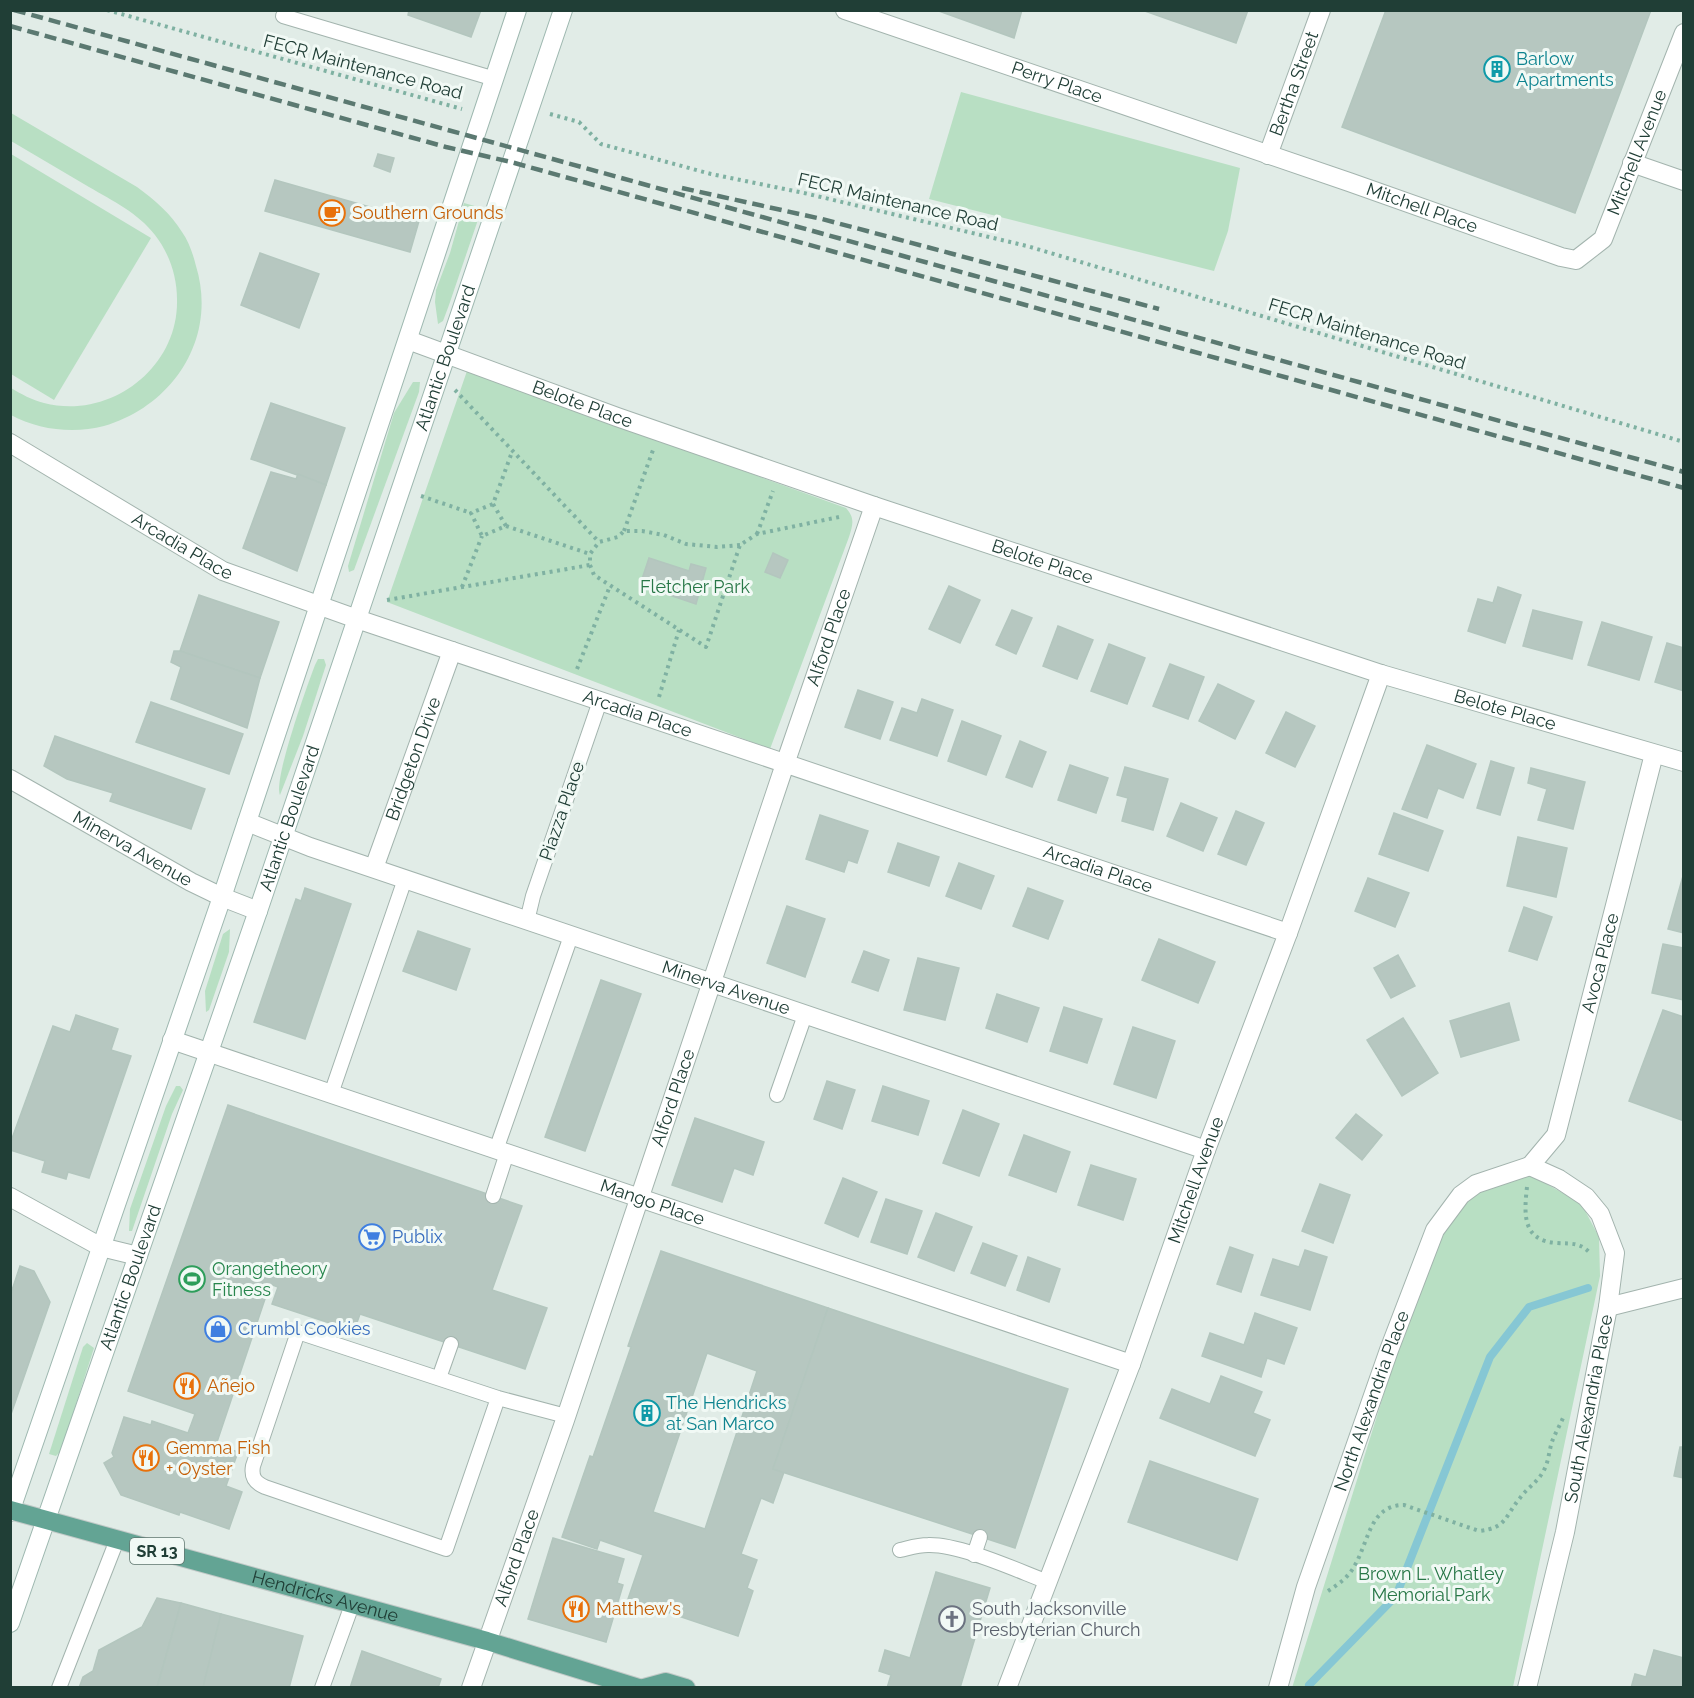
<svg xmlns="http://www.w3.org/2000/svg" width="1694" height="1698" font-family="Raleway,sans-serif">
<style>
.green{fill:#b8dfc3}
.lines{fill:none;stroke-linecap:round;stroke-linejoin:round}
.stream{stroke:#86c7d4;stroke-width:8}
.building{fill:#b6c7c0;stroke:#b3c6be;stroke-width:1.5;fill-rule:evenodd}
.lane-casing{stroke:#a3b4ae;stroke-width:16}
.street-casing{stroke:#a3b4ae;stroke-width:20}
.secondary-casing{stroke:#9eb8b0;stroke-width:20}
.primary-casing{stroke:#c1c9c7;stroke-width:20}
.path{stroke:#7fb1a2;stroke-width:4;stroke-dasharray:3 4.5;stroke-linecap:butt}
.lane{stroke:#fff;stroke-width:14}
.street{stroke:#fff;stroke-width:18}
.secondary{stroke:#fff;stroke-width:18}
.primary{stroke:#63a494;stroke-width:18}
.rail{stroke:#5b7971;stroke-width:4.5;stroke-dasharray:12 6;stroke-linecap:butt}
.labels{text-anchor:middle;stroke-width:6;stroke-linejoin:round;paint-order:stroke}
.shield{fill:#f1f9f5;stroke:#5f766f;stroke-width:1.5}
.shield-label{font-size:16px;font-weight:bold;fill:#203e36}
.culture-label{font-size:18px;fill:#0d838f;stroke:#f1f9f5;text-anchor:start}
.street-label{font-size:18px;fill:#203e36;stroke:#f1f9f5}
.food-label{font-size:18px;fill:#c56008;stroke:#f1f9f5;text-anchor:start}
.park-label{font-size:18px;fill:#287747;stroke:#f1f9f5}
.shop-label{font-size:18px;fill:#366cbe;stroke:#f1f9f5;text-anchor:start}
.leisure-label{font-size:18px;fill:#27864d;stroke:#f1f9f5;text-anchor:start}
.worship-label{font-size:18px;fill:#5b616d;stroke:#f1f9f5;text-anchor:start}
</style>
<rect width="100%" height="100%" fill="#e1ece7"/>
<g class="green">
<polygon points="961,92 1240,168 1228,231 1214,271 929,199"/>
<path d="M11,113L137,187C155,200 171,214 182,232C189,242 193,254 196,266C218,338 173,406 104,426C74,434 38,430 11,415V388C21,394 32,400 44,403C110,420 179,368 177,299C177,276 169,253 155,235C138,213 113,201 89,187C63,172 37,156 11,141Z"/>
<polygon points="11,154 151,238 54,400 11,374"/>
<polygon points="464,203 482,208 449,305 443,321 438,324 435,302 436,290 450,253"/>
<path d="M467,371L846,508C855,518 853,524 849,537L770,749L387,602Z"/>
<polygon points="413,382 420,382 419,392 354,570 349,572 348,566 394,413"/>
<path d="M318,659H324L326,665L303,736L280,795C273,780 307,686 315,665Z"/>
<polygon points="230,929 229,952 209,1010 206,1012 205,991 223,934"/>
<polygon points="176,1086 180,1086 183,1090 172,1114 132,1231 129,1231 130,1209 166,1106"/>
<polygon points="1530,1175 1581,1203 1599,1237 1600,1276 1513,1687 1292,1688 1396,1355 1433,1261 1440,1234 1451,1217 1479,1192"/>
<polygon points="87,1343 94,1348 61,1451 56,1456 49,1454 83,1347"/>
</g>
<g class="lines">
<polyline class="stream" points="1309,1685 1396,1596 1490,1357 1529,1307 1588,1288"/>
</g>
<g class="building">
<polygon points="409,10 481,10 471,37 408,15"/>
<polygon points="936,10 1022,10 1014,38"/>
<polygon points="1142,10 1248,10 1236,43"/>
<polygon points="1386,10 1651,10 1575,213 1342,127"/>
<polygon points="378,154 394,158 390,172 374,166"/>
<polygon points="275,180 419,221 410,252 265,211"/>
<polygon points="260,253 319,274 299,328 241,305"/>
<polygon points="271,403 345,428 326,485 251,459"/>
<polygon points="271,472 296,479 298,474 326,485 297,571 243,548"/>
<polygon points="773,553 788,560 780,578 765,572"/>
<polygon points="649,558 689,571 691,564 706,568 696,604 640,585"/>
<polygon points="949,586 980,600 960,643 929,629"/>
<polygon points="1498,587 1521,595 1505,643 1468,631 1478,599 1493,603"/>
<polygon points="199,595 279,622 260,678 180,651"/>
<polygon points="1012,610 1032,618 1016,654 996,645"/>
<polygon points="1533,610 1582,622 1572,659 1523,646"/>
<polygon points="1602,622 1652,637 1639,680 1588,665"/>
<polygon points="1058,626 1093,640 1077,679 1043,666"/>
<polygon points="1667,643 1684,648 1684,691 1655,682"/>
<polygon points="1109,644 1145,658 1127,704 1091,691"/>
<polygon points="174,651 180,651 260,678 247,728 171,699 181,667 171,662"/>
<polygon points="1170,664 1204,677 1188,719 1153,706"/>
<polygon points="1218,684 1254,701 1235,739 1199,721"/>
<polygon points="858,690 893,702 880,739 845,727"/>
<polygon points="922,699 953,710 937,756 890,740 902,708 917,713"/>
<polygon points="151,702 243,734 229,774 136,742"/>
<polygon points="1286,712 1315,726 1295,767 1266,753"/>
<polygon points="962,721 1001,736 986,775 948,761"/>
<polygon points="55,736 205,789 191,829 110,801 113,793 67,779 44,766"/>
<polygon points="1020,741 1046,752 1032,787 1006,777"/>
<polygon points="1427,745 1476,764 1463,798 1438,788 1427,818 1402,809"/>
<polygon points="1491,761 1514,768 1500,815 1477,808"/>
<polygon points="1070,765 1108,778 1096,813 1058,800"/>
<polygon points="1125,767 1168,779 1153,830 1122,821 1128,798 1117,795"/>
<polygon points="1531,768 1585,782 1573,829 1538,820 1547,789 1528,783"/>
<polygon points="1181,803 1217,818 1203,851 1167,836"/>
<polygon points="1236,811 1264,823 1246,865 1218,854"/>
<polygon points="1394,813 1443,831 1428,871 1379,854"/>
<polygon points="820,815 868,831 857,863 848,860 844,872 806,859"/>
<polygon points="1518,837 1567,848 1556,897 1507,886"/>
<polygon points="898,843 939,857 929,886 888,872"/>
<polygon points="959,863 994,876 981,909 946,896"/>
<polygon points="1683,876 1684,876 1684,933 1668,929"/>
<polygon points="1368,878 1409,893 1395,927 1355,911"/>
<polygon points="305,888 351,904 305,1039 254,1022 296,899 301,901"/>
<polygon points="1028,888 1063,901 1048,939 1013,926"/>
<polygon points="787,906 825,919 805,977 767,963"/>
<polygon points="1524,907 1552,917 1537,960 1509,951"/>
<polygon points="418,931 470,949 456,990 403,971"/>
<polygon points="1159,939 1215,962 1198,1003 1142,980"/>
<polygon points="1663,944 1684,948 1684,1000 1652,993"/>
<polygon points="864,951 889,960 878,991 852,982"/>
<polygon points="1398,955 1415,986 1391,998 1374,968"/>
<polygon points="918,958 959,968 945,1020 904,1010"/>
<polygon points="601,980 641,994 585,1151 545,1137"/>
<polygon points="997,994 1039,1008 1027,1042 986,1028"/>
<polygon points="1509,1003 1519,1040 1461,1057 1450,1021"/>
<polygon points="1064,1007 1102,1019 1087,1063 1050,1051"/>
<polygon points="1663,1010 1684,1017 1684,1121 1629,1101"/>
<polygon points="76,1015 118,1029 111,1050 131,1056 89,1178 68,1172 66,1179 42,1172 45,1161 10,1150 10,1144 53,1026 70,1032"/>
<polygon points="1403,1018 1438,1073 1402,1096 1367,1040"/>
<polygon points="1133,1027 1175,1041 1156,1098 1114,1084"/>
<polygon points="827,1081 855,1090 842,1129 814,1119"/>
<polygon points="883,1086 929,1101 918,1135 872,1121"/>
<polygon points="228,1105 522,1206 492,1290 547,1308 525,1369 360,1314 354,1331 272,1304 278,1287 270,1284 216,1445 238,1452 226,1486 242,1492 229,1529 180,1512 179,1515 121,1495 104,1463 114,1457 112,1453 124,1417 151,1425 152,1421 188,1433 195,1414 128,1391"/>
<polygon points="963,1110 999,1124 979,1176 943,1163"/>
<polygon points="1356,1114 1382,1135 1362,1160 1336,1138"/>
<polygon points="695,1118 764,1142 753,1175 734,1168 722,1202 672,1185"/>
<polygon points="1024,1135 1070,1152 1056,1192 1009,1175"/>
<polygon points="1091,1165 1136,1179 1123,1220 1078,1205"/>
<polygon points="843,1178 877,1192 858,1237 825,1223"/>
<polygon points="1320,1184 1350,1195 1333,1243 1302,1231"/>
<polygon points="886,1199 922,1211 907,1254 871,1242"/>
<polygon points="936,1213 972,1227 954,1271 918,1257"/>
<polygon points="983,1243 1017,1256 1005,1286 971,1273"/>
<polygon points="1230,1247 1253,1255 1241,1292 1217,1284"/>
<polygon points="1305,1250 1327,1257 1310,1310 1261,1295 1273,1259 1299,1267"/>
<path d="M661,1251L828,1308L773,1469L784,1472L773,1503L761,1498L741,1554L757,1560L747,1588L753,1591L738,1636L628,1599L643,1555L600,1540L597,1549L562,1537L590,1456L593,1457L631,1347L628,1346ZM707,1353L757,1371L705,1529L653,1512Z"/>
<polygon points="1028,1257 1060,1269 1049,1302 1017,1290"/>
<polygon points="20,1266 34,1271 50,1302 10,1417 10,1296"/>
<polygon points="828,1308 1068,1389 1015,1548 773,1469"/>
<polygon points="1255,1313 1297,1328 1284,1364 1267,1358 1261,1377 1202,1356 1210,1333 1244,1345"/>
<polygon points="1221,1376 1262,1392 1253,1413 1270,1420 1255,1456 1160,1418 1172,1389 1210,1404"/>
<polygon points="1680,1447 1684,1447 1684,1478 1674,1476"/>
<polygon points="1150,1461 1258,1499 1237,1560 1128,1522"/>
<polygon points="553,1538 624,1559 617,1583 623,1585 606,1642 528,1619"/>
<polygon points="936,1572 990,1588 960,1688 887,1688 891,1675 879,1671 885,1650 910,1658"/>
<polygon points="157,1598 181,1603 157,1688 79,1688 83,1677 93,1671 99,1650 142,1627"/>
<polygon points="181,1603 221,1614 203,1688 157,1688"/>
<polygon points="221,1614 303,1636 289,1688 203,1688"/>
<polygon points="1654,1650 1684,1658 1684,1688 1631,1688 1635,1674 1646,1677"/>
<polygon points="362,1651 441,1679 438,1688 350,1688"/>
</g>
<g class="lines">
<g class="lane-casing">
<g id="lane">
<polyline points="283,16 495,79"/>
<polyline points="527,921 533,896 600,701"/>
<polyline points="331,1094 405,879"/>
<polyline points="777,1095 805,1015"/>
<polyline points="496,1150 571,936"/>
<polyline points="493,1196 507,1153"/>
<polyline points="439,1378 451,1344"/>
<path d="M498,1398L446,1549L265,1487C255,1483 251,1477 253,1466L298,1332L498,1398L566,1416"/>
<path d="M900,1550C909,1548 918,1545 928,1545C960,1544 1016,1570 1048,1582"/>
<polyline points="974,1555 980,1537"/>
<polyline points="59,1688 117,1540"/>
<polyline points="322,1688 352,1605"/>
</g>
</g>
<g class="street-casing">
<g id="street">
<path id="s1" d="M845,10L1349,182L1561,257L1576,260L1603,239L1684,33"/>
<path id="s2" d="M1268,155L1321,10"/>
<polyline points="1632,163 1684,181"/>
<path id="s3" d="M408,340L617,417L874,506L1381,674L1684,762"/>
<path id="s4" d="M10,443L223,571L357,619L1288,933"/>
<path id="s5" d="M10,779L191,882L222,897L258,911"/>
<path id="s6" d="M247,822L310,847L1206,1150"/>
<path id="s7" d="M374,868L452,651"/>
<path id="s8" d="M172,1040L1131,1364"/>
<path id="s9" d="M1530,1166L1556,1135L1654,754"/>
<polyline points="10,1197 101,1247 138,1256"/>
<polyline points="1608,1307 1684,1288"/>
<path id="s10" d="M471,1688L565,1420L785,764L874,506"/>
<path id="s11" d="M1007,1688L1131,1364L1206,1150L1288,933L1381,674"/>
<path id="s12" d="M1278,1688L1306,1587L1389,1350L1435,1230L1461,1195L1476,1184L1530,1166"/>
<path id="s13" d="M1527,1688L1565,1532L1608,1307L1615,1253L1600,1214L1586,1197L1559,1179L1530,1166"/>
</g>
</g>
<g class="secondary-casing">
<g id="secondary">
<polyline points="10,1512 222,897 517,10"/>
<path id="s14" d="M10,1623L258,911L563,10"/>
</g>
</g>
<g class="primary-casing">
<g id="primary">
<path id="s15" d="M10,1510L487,1641L639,1688"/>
<polyline points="644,1688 666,1682 686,1688"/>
</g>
</g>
<g class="path">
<polyline points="107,10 462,109"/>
<polyline points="550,114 579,122 601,144 711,174 804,193 1027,246 1684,442"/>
<polyline points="455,390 599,542"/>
<polyline points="421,496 471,513"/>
<polyline points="493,504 506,526 482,536 471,513 493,504 512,452"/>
<polyline points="506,526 590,554"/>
<polyline points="624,531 653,450"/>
<polyline points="757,534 773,491"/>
<polyline points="740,545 717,547 686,544 664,535 642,531 624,531 618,537 599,542 590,554 590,565 594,575 706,647 740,545 757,534 839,517"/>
<polyline points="462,587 482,536"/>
<polyline points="387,600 590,565"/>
<polyline points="577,669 610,586"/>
<polyline points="659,697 679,630"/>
<path d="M1527,1187C1524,1214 1522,1241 1557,1243C1572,1244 1580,1242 1591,1254"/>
<path d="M1328,1591C1337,1585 1346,1579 1352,1570C1369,1545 1368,1505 1404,1505L1479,1531C1507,1528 1505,1516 1520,1498C1527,1488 1538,1482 1544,1470C1549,1461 1549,1449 1553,1439C1556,1432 1560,1425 1563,1418"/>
</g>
<use href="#lane" class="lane"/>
<use href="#street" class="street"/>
<use href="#secondary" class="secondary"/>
<use href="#primary" class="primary"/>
<g class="rail">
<polyline points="14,10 1684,472"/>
<polyline points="10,26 446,147 511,162 1684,488"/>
<polyline points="682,188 822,219 1159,309"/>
</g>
</g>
<defs>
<g id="building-ring" transform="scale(1.35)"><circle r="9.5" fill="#f1f9f5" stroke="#0f9aa8" stroke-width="1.5"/><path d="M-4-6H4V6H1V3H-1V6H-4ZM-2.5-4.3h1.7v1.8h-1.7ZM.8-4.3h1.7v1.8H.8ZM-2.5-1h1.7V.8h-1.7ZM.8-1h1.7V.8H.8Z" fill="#0f9aa8"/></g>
<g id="cafe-ring" transform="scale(1.35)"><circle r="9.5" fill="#f1f9f5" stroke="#e8710a" stroke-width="1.5"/><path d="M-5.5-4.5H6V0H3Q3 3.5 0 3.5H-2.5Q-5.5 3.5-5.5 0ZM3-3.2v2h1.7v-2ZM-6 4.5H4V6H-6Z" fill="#e8710a"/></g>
<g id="supermarket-ring" transform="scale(1.35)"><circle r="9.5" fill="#f1f9f5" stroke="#3f7fe0" stroke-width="1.5"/><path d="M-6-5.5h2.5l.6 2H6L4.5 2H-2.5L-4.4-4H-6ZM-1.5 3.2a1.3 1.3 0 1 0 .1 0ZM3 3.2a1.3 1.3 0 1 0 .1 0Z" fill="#3f7fe0"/></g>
<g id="stadium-ring" transform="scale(1.35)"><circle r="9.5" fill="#f1f9f5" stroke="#2e9e5b" stroke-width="1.5"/><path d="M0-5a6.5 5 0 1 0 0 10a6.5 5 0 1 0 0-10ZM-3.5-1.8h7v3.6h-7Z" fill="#2e9e5b"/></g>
<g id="shop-ring" transform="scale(1.35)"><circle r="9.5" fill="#f1f9f5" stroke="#3f7fe0" stroke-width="1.5"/><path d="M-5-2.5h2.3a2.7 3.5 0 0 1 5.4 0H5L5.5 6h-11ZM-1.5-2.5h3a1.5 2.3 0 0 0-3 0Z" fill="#3f7fe0"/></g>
<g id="restaurant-ring" transform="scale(1.35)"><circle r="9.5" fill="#f1f9f5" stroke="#e8710a" stroke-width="1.5"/><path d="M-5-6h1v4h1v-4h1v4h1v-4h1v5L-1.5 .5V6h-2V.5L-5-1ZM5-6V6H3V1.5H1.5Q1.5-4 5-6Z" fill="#e8710a"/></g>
<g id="church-ring" transform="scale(1.35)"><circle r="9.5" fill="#f1f9f5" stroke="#6b7280" stroke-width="1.5"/><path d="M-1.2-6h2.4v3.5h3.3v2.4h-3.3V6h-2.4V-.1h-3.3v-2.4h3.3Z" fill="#6b7280"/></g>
</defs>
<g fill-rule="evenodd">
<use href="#building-ring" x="1497" y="69"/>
<use href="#cafe-ring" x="332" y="213"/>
<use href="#supermarket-ring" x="372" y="1237"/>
<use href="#stadium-ring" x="192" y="1279"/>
<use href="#shop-ring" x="218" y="1329"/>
<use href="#restaurant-ring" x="187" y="1386"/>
<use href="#building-ring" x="647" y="1413"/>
<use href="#restaurant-ring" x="146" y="1458"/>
<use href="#restaurant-ring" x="576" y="1609"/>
<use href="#church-ring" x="952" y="1619"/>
</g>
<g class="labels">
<rect class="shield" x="130" y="1538" width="54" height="26" rx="4.5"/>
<g class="shield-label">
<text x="157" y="1557">SR 13</text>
</g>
<g class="culture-label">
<text x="1516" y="65">Barlow<tspan x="1516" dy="21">Apartments</tspan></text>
<text x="666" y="1409">The Hendricks<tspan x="666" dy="21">at San Marco</tspan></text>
</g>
<g class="street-label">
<text transform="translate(363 67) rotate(15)" y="6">FECR Maintenance Road</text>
<text dy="6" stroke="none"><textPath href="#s1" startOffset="224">Perry Place</textPath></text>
<text dy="6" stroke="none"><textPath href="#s2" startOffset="76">Bertha Street</textPath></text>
<text dy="6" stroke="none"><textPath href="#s1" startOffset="900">Mitchell Avenue</textPath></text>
<text transform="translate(898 202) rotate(13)" y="6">FECR Maintenance Road</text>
<text dy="6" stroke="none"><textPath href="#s1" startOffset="610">Mitchell Place</textPath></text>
<text transform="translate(1367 334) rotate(17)" y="6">FECR Maintenance Road</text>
<text dy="6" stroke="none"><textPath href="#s14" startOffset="1338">Atlantic Boulevard</textPath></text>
<text dy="6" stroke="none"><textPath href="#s3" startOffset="186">Belote Place</textPath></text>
<text dy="6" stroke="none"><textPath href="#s4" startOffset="201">Arcadia Place</textPath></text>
<text dy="6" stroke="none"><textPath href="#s3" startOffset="672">Belote Place</textPath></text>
<text dy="6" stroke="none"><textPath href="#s10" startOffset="1110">Alford Place</textPath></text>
<text dy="6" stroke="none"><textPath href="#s3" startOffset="1158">Belote Place</textPath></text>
<text dy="6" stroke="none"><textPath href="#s4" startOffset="687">Arcadia Place</textPath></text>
<text dy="6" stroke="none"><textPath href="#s7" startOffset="116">Bridgeton Drive</textPath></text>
<text transform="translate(562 811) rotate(-71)" y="6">Piazza Place</text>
<text dy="6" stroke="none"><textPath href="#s14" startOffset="852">Atlantic Boulevard</textPath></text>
<text dy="6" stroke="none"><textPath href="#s5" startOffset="141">Minerva Avenue</textPath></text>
<text dy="6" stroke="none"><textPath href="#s4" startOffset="1173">Arcadia Place</textPath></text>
<text dy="6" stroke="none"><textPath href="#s9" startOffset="218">Avoca Place</textPath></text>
<text dy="6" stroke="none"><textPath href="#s6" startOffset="507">Minerva Avenue</textPath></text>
<text dy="6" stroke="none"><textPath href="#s10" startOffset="624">Alford Place</textPath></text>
<text dy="6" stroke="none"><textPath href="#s11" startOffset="542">Mitchell Avenue</textPath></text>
<text dy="6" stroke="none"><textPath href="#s8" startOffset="507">Mango Place</textPath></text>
<text dy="6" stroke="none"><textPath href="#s14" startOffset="366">Atlantic Boulevard</textPath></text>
<text dy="6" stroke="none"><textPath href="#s12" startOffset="302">North Alexandria Place</textPath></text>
<text dy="6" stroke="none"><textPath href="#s13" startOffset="286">South Alexandria Place</textPath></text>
<text dy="6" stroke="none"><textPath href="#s10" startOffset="138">Alford Place</textPath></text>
<text dy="6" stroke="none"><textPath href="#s15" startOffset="327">Hendricks Avenue</textPath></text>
</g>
<g class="food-label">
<text x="352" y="219">Southern Grounds</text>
<text x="207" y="1392">Añejo</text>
<text x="166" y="1454">Gemma Fish<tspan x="166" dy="21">+ Oyster</tspan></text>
<text x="596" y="1615">Matthew's</text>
</g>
<g class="park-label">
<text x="695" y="593">Fletcher Park</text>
<text x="1431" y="1580">Brown L. Whatley<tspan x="1431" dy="21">Memorial Park</tspan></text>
</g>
<g class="shop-label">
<text x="392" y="1243">Publix</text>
<text x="238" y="1335">Crumbl Cookies</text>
</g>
<g class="leisure-label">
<text x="212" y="1275">Orangetheory<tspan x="212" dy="21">Fitness</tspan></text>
</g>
<g class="worship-label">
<text x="972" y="1615">South Jacksonville<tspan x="972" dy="21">Presbyterian Church</tspan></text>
</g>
</g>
<rect width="1694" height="1698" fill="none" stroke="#203e36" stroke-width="24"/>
</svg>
